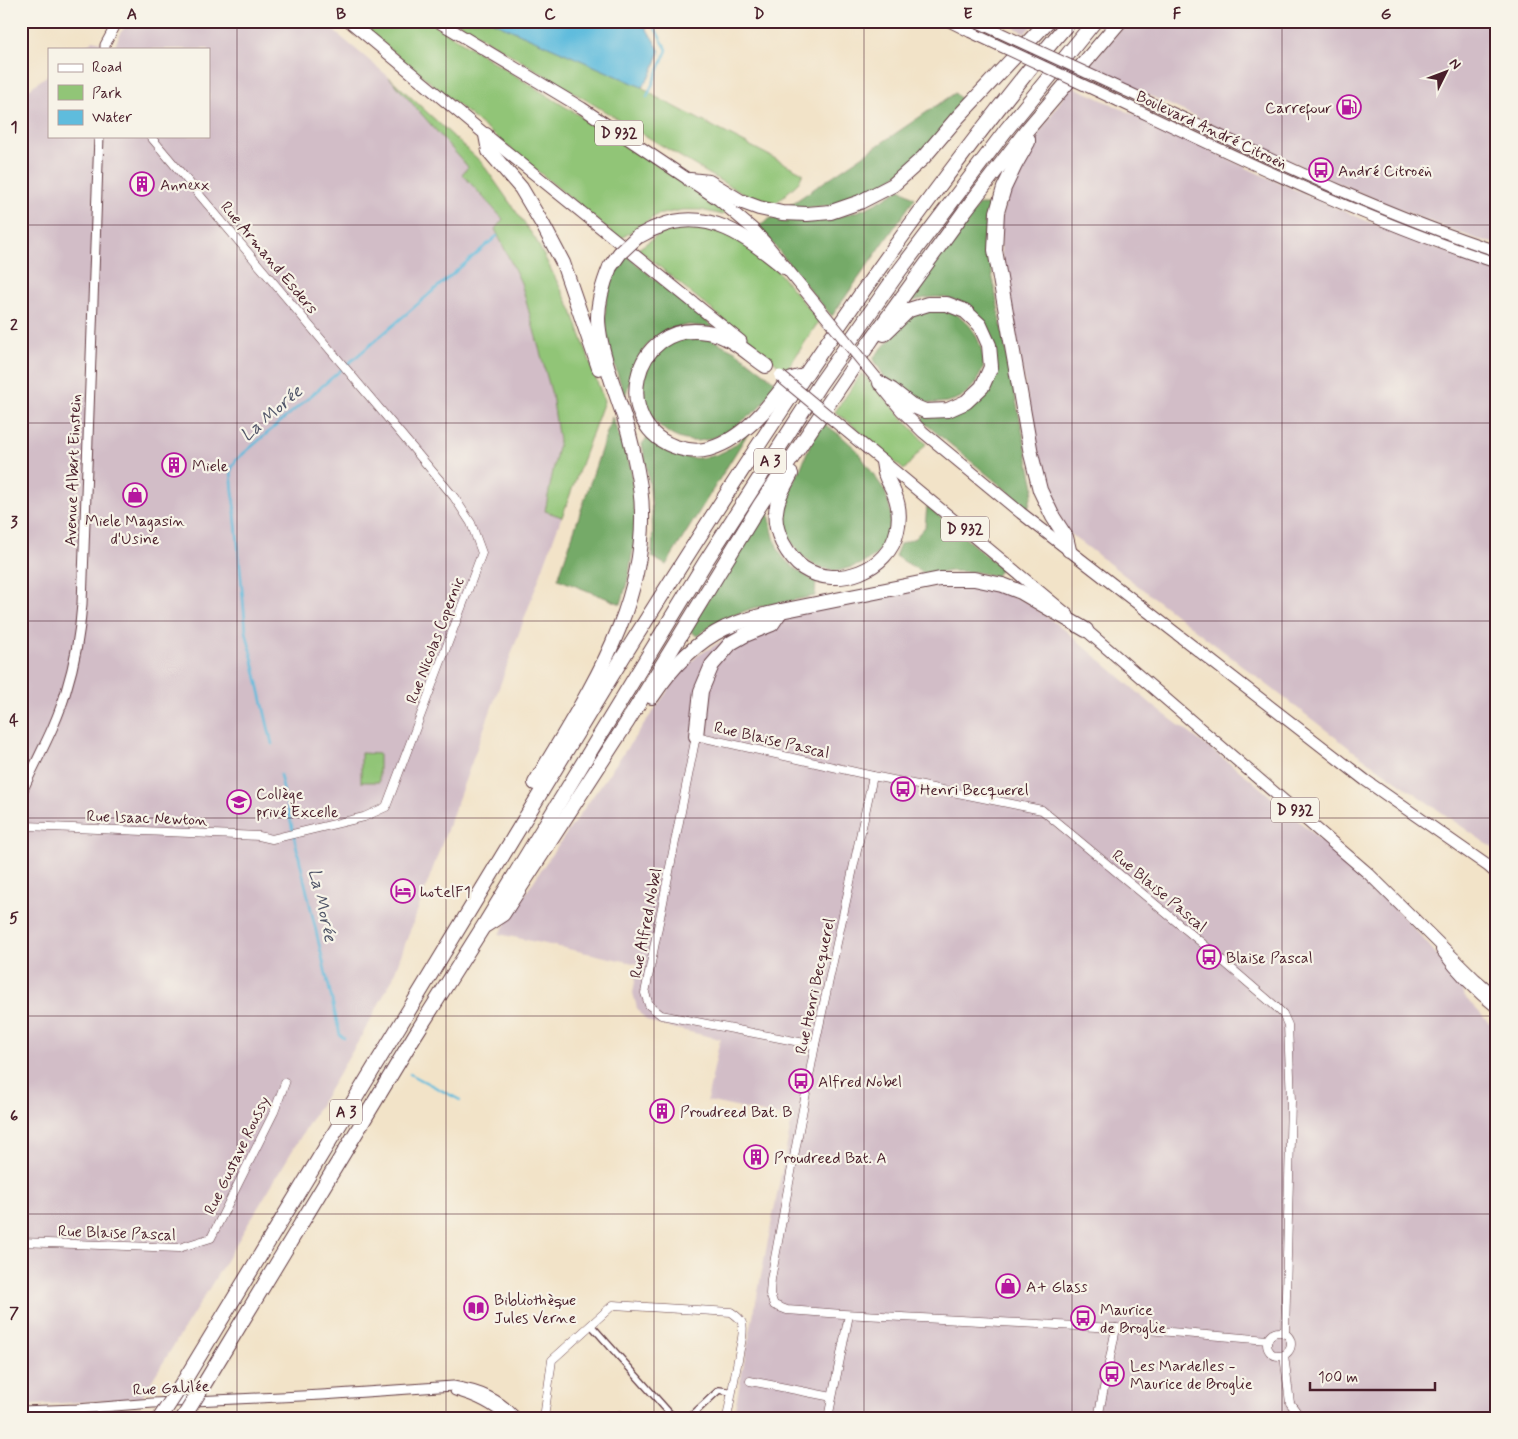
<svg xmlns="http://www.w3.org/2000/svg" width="1518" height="1439" font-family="Mynerve,sans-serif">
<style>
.industrial{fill:#d2bdc7}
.green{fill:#91c577;stroke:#6e7251}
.forest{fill:#74aa68;stroke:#5f644a}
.water{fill:#5fbcdd;stroke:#546e84}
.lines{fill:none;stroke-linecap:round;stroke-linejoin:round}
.stream{stroke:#5fbcdd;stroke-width:2.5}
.pedestrian-casing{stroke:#633c43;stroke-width:8}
.minor-casing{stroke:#633c43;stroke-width:9}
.tertiary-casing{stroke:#633c43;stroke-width:11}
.secondary-casing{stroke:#633c43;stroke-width:12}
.primary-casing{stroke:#633c43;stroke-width:13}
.motorway-casing{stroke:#633c43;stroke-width:16}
.pedestrian{stroke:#fff;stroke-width:5.5}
.minor{stroke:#fff;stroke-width:8}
.tertiary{stroke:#fff;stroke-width:9}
.secondary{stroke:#fff;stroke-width:10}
.primary{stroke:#fff;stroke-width:11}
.motorway{stroke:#fff;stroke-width:14}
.secondary-bridge-casing{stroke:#633c43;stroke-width:12;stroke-linecap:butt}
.primary-bridge-casing{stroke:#633c43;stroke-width:13;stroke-linecap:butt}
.motorway-bridge-casing{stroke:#633c43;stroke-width:16;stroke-linecap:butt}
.secondary-bridge{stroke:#fff;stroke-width:10}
.primary-bridge{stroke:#fff;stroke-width:11}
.motorway-bridge{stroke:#fff;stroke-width:14}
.grid{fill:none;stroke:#4a1f2b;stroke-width:1;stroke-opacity:0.55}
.labels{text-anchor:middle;stroke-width:4.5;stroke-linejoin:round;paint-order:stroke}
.shield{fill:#f7f3e8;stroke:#7e5f64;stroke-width:1}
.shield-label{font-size:15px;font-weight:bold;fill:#4a1f2b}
.poi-label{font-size:16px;fill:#4a1f2b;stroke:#f7f3e8;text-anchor:start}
.street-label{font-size:16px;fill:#4a1f2b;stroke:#f7f3e8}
.water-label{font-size:18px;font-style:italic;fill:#515669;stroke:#f7f3e8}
.neatline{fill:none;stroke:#4a1f2b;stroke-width:2}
.grid-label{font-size:16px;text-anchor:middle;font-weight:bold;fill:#4a1f2b}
</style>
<rect width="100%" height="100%" fill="#f7f3e8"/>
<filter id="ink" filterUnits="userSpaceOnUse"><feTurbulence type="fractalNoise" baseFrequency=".02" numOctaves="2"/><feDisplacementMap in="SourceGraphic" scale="10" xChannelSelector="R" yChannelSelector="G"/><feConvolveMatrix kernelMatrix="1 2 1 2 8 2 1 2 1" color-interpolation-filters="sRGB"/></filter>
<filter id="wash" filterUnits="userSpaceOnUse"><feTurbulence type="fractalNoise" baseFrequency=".0096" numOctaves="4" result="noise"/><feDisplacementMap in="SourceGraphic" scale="20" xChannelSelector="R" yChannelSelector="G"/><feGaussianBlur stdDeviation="1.12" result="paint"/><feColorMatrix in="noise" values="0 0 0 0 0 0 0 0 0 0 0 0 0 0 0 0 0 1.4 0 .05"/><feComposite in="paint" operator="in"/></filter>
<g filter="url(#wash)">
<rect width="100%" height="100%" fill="#f2e3c8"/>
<g class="industrial">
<polygon points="131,21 322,21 389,77 482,163 536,240 572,311 604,401 392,980 361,1037 207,1292 141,1398 21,1406 21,95 49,74 49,136 209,136 209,49 82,49 93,40 115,46 120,33"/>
<polygon points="1002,21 1036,21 1025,33"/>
<polygon points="1128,21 1497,21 1497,244 1476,239 1423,219 1349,188 1088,67"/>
<polygon points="1072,86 1215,152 1253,171 1332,206 1404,237 1486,265 1497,270 1497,851 1352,750 1068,532 1058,514 1045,486 1037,452 1001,252 1000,220 1015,170 1067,91"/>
<polygon points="942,585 973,585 1001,591 1028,603 1065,630 1156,708 1248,777 1367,880 1409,922 1461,983 1463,995 1497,1031 1497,1418 733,1418 792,1119 707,1101 720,1039 655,1024 645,1019 637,1008 633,993 638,964 499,934 549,858 681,672 697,656 730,636 762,620"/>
</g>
<g class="green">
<polygon points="356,21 428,21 644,156 726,212 723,215 701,210 682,210 657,215 620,239"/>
<polygon points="455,21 491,21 642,87 656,97 803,173 799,182 776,203 755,199 724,183"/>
<polygon points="389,77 482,163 536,240 572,311 604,401 562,517 545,511 559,441 552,395 521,283 495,229 503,219 462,174 468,167"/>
<polygon points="685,225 713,227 751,248 769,261 819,321 786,371 638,249 660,234"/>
<polygon points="862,373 926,444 904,470 851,424 835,412"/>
<polygon points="361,753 379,754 379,782 361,782"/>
</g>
<g class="forest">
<path d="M955,93L963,101C932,149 880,203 820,207C809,208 800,210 790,205Z"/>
<path d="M900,189L915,198L832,316L816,298L759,226L771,218C806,221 832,222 866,208C878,203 889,195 900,189Z"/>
<path d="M978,205H989C984,243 994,281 1000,319C1011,375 1022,431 1034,487L1028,508L922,421L924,416L951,414L995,366L966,304C939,294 932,296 906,303Z"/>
<path d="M627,256L715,328L689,325L673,328L651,340L636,361L625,397C612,357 594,312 615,271C617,265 623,260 627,256Z"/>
<path d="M929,309C935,309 942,309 948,311C968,317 980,337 983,357C983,361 984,364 983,368C980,377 971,391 963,396C942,408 913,404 894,390C887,383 879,367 873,358L913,314Z"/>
<path d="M709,338L737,352L777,383C771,391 766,400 759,408C754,413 747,417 741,422C714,443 683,451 657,423C651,416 646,408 644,400C638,377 654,349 675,340C684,336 699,338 709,338Z"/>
<polygon points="612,417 631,468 636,532 628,579 621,604 558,579"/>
<polygon points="822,422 840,435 856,449 885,491 891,513 889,534 877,554 862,564 838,571 817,567 799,554 789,538 782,515 787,495 800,470 813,437"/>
<path d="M750,430L666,565L652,557C654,515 651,485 642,444L649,436C653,439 656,444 660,447C682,462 711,462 733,446C739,442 744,435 750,430Z"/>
<polygon points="927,506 1001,568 996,576 975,572 950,571 927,575 895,556 900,544 915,538 925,527"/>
<path d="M763,511L769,514C772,528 774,544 782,556C790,567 805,575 816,582L815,596L753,608L719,621L697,636L689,630Z"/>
</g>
<polygon class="water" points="491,21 642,21 660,51 651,75 642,87"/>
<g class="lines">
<g class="stream">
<polyline points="647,97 667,50 651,21"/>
<polyline points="272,744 246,631 231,470 236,460 497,236"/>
<polyline points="280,775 340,1035 344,1038"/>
<polyline points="410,1074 460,1100"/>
</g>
</g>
</g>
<g filter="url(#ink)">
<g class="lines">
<g class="pedestrian-casing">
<g id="pedestrian">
<polyline points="591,1325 674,1418"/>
<polyline points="689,1418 719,1390 732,1392"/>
</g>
</g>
<g class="minor-casing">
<g id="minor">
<polyline points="873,776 815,1045 771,1279 770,1294 774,1305 787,1310 843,1314 1134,1329 1268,1340"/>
<polyline points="21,824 27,826 259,836 272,839 364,817 386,807 482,553 471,523 454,497 150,136"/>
<polyline points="815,1045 661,1015 649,1005 645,993 696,736 873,776 1042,810 1202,943 1275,1006 1283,1014 1288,1025 1291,1101 1285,1334"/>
<polyline points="21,1242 179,1248 211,1238 274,1112 285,1083"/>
<circle cx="1279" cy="1344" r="12"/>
<polyline points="1284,1355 1290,1403 1301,1418"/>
<polyline points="750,1381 832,1397"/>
<path d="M544,1418L552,1360L613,1305L731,1312C743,1320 744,1323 742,1338L727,1418"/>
<polyline points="617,1418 620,1415"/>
<polyline points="828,1418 849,1315"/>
<polyline points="1098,1418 1116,1328"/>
</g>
</g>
<g class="tertiary-casing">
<g id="tertiary">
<polyline points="105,49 105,45 118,21"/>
<path d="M21,794C36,760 56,727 66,691C75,662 80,633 82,604L99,136"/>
<path d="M455,1391C474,1396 492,1404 507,1418"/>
<path d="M21,1411L77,1409L153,1403L322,1395L453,1386C479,1390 499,1398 517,1418"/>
</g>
</g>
<g class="secondary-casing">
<g id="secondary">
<polyline points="948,21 970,32"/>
<path d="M1126,91C1248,148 1369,209 1497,251"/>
<path d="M1118,101C1243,160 1366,220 1497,263"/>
<path d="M1441,950C1457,972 1476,992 1497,1008"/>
</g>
</g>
<g class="primary-casing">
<g id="primary">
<polyline points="349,21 486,135 741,341"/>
<polyline points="437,21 582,108 719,200 753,229 765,242 815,303"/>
<polyline points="883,388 901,410 923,432 1021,513 1365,780 1488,866 1497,874"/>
<polyline points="844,429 1068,615"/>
<polyline points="1080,625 1369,874 1475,979 1497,998"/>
</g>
</g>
<g class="motorway-casing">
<g id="motorway">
<polyline points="486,135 489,151 521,188 543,225 563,263 599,368"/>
<polyline points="1028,139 1028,142 1015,165 1004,188 997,212 995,250 1031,454 1040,490 1053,517 1066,537 1069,550"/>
<polyline points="690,180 709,182 740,201 759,208 782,213 807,214 831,212 860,202 893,185 923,158 958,117 1048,21"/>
<path d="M637,237C644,234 651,229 658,227C708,206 748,238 784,267"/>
<path d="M766,366C748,354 730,335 707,332C630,319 609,428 679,448C689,451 698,452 709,449C730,443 747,429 762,413C768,406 775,398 781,390C783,387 785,383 788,381C791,379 796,378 799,377"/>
<polyline points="880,383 892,390 911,405 925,411 948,410 966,402 982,387 991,367 989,345 980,325 965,311 947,304 928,304 909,310 884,334"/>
<path d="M791,474C784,487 777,498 776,512C774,522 778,533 782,542C787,551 794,562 803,568C837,590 889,570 897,531C900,519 899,505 894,493C892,487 888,482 886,476C884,472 884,466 883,462"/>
<path d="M652,697C671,668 694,643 725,628C743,620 763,615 781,611L940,579H974L1003,585L1021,592L1086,630"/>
<polyline points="696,736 701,691 712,665 731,643 745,635 772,624 781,611"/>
<path d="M535,783C588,693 655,597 640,487C636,463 631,439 624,417C615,390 605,365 600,337C599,331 598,324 598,318C598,300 603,284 610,267"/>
<polyline points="486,925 503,914 626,724 760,505 872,339 964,212 1027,130 1120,21"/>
<path d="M184,1381L623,657C722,499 823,342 934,193C978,134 1022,76 1070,21"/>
<polyline points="203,1386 415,1035 483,927 706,561 820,384 900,270 1006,130 1095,21"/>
</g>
</g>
<use href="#pedestrian" class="pedestrian"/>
<use href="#minor" class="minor"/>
<use href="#tertiary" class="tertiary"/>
<use href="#secondary" class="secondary"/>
<use href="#primary" class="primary"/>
<use href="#motorway" class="motorway"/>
<g class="secondary-bridge-casing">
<g id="secondary-bridge">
<polyline points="979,23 1126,91"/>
<polyline points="970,32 1118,101"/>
</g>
</g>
<g class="primary-bridge-casing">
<g id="primary-bridge">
<polyline points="815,303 876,378"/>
<polyline points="780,376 844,429"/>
</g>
</g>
<g class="motorway-bridge-casing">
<g id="motorway-bridge">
<polyline points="610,267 620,253 637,237"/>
<polyline points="160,1418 184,1381"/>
<polyline points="183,1418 203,1386"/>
</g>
</g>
<use href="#secondary-bridge" class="secondary-bridge"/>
<use href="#primary-bridge" class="primary-bridge"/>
<use href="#motorway-bridge" class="motorway-bridge"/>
</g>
</g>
<path class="grid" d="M237,21V1418M446,21V1418M654,21V1418M864,21V1418M1072,21V1418M1282,21V1418M21,225H1497M21,423H1497M21,621H1497M21,818H1497M21,1016H1497M21,1214H1497"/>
<defs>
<g id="fuel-ring" transform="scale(1.25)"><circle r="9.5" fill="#f7f3e8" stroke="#b5179e" stroke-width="1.5"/><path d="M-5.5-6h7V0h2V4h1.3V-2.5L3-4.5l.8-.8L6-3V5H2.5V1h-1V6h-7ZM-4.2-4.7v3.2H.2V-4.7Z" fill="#b5179e"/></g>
<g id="bus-ring" transform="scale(1.25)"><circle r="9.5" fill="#f7f3e8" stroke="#b5179e" stroke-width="1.5"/><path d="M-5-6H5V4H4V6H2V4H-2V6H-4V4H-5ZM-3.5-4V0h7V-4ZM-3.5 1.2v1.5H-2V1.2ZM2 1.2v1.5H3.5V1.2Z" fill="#b5179e"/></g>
<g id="building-ring" transform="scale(1.25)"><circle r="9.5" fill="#f7f3e8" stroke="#b5179e" stroke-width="1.5"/><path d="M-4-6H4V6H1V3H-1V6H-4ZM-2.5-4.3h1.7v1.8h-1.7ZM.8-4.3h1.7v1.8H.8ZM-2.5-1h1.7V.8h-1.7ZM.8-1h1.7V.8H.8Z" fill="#b5179e"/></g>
<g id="shop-ring" transform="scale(1.25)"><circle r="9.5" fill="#f7f3e8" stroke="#b5179e" stroke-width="1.5"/><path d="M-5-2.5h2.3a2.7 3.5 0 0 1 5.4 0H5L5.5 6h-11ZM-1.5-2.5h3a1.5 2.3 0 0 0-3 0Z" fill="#b5179e"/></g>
<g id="school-ring" transform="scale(1.25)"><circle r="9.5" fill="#f7f3e8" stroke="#b5179e" stroke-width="1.5"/><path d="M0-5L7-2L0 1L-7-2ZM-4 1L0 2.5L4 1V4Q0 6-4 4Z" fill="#b5179e"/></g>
<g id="hotel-ring" transform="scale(1.25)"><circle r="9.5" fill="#f7f3e8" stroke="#b5179e" stroke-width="1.5"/><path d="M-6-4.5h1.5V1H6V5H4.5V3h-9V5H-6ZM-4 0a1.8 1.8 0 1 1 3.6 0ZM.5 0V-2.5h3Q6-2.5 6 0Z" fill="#b5179e"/></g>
<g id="library-ring" transform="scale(1.25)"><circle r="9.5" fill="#f7f3e8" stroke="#b5179e" stroke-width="1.5"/><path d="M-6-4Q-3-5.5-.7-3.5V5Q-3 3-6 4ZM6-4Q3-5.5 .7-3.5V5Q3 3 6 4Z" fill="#b5179e"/></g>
</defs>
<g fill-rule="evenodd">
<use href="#fuel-ring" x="1349" y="107"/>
<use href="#bus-ring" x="1321" y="170"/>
<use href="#building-ring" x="142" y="184"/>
<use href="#building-ring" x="174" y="465"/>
<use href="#shop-ring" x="135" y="495"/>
<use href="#bus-ring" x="903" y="789"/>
<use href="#school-ring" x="239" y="802"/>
<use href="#hotel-ring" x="403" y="891"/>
<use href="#bus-ring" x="1209" y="957"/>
<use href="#bus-ring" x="801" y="1081"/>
<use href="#building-ring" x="662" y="1111"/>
<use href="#building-ring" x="756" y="1157"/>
<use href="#shop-ring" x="1008" y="1286"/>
<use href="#library-ring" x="476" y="1308"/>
<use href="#bus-ring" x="1083" y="1318"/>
<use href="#bus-ring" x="1112" y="1374"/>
</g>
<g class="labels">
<g class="shield">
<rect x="595" y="120.5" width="48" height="25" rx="4"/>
<rect x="754" y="448.5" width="32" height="25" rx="4"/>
<rect x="941" y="516.5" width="48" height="25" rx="4"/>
<rect x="1271" y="797.5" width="48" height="25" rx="4"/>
<rect x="330" y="1099.5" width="32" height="25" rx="4"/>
</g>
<g class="shield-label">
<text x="619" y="138">D 932</text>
<text x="770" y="466">A 3</text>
<text x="965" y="534">D 932</text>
<text x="1295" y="815">D 932</text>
<text x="346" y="1117">A 3</text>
</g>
<g class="poi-label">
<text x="1332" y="113" text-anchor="end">Carrefour</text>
<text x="1338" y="176">André Citroën</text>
<text x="160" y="190">Annexx</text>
<text x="192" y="471">Miele</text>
<text x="135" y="526" text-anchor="middle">Miele Magasin<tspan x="135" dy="18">d'Usine</tspan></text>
<text x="920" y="795">Henri Becquerel</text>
<text x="256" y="799">Collège<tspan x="256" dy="18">privé Excelle</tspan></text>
<text x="420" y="897">hotelF1</text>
<text x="1226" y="963">Blaise Pascal</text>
<text x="818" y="1087">Alfred Nobel</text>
<text x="680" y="1117">Proudreed Bat. B</text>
<text x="774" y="1163">Proudreed Bat. A</text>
<text x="1026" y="1292">A+ Glass</text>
<text x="494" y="1305">Bibliothèque<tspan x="494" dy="18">Jules Verne</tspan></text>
<text x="1100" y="1315">Maurice<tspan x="1100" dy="18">de Broglie</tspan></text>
<text x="1130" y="1371">Les Mardelles -<tspan x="1130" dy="18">Maurice de Broglie</tspan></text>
</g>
<g class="street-label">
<text transform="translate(1212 129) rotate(25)" y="6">Boulevard André Citroën</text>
<text transform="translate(270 257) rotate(50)" y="6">Rue Armand Esders</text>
<text transform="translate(72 470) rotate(-88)" y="6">Avenue Albert Einstein</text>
<text transform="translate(434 640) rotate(-69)" y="6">Rue Nicolas Copernic</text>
<text transform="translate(772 739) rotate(13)" y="6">Rue Blaise Pascal</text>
<text transform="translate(147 817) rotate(2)" y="6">Rue Isaac Newton</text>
<text transform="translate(1160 890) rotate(40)" y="6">Rue Blaise Pascal</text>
<text transform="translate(645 923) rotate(-79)" y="6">Rue Alfred Nobel</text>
<text transform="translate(814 986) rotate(-78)" y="6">Rue Henri Becquerel</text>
<text transform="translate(236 1155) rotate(-64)" y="6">Rue Gustave Roussy</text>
<text transform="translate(117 1232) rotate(2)" y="6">Rue Blaise Pascal</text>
<text transform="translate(171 1387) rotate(-3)" y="6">Rue Galilée</text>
</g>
<g class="water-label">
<text transform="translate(271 413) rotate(-41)" y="6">La Morée</text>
<text transform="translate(323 905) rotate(77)" y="6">La Morée</text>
</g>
</g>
<rect width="1518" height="1439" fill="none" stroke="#f7f3e8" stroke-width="55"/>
<rect x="48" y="48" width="162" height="90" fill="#f7f3e8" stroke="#b29e9c"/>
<rect x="58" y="64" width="25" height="8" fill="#ffffff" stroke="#b29e9c"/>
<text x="92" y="72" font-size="15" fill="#4a1f2b">Road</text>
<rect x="58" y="85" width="25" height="15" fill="#91c577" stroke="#b29e9c"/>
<text x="92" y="98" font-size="15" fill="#4a1f2b">Park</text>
<rect x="58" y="110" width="25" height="15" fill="#5fbcdd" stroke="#b29e9c"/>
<text x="92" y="122" font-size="15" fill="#4a1f2b">Water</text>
<g transform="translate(1446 72) rotate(48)" stroke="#f7f3e8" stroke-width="4" paint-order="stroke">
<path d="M0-4L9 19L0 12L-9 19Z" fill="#4a1f2b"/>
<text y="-8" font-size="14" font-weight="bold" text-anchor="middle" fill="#4a1f2b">N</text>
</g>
<path d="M1310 1382v8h125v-8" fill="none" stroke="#4a1f2b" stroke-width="2.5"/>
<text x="1318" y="1382" font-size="15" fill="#4a1f2b" stroke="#f7f3e8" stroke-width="4" paint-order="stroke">100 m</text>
<rect x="28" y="28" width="1462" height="1384" class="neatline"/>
<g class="grid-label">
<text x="132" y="19">A</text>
<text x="341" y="19">B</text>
<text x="550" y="19">C</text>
<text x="759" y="19">D</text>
<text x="968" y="19">E</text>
<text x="1177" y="19">F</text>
<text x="1386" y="19">G</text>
<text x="14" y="132">1</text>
<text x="14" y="330">2</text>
<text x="14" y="527">3</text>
<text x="14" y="725">4</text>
<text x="14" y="923">5</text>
<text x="14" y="1121">6</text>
<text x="14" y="1318">7</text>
</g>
</svg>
